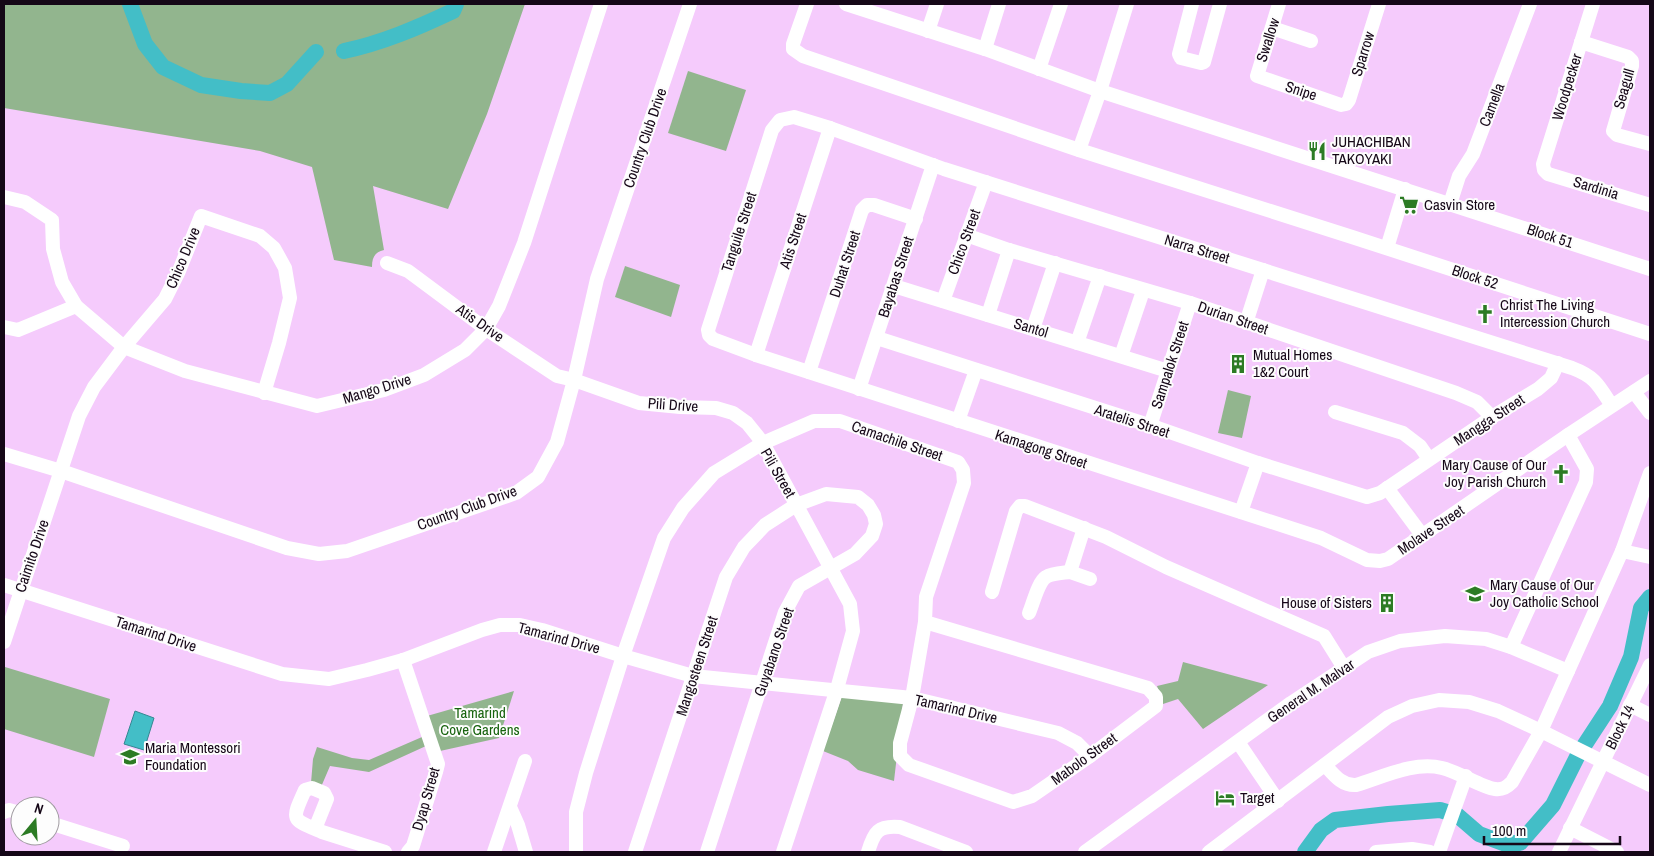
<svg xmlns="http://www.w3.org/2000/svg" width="1654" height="856" font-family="'Archivo Narrow',sans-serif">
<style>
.green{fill:#92b58e}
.water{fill:#43bec7;stroke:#358792}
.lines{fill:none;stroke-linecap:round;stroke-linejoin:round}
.river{stroke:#43bec7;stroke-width:16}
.minor{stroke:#fff;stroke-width:14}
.labels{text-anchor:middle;stroke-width:4;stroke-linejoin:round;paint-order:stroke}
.street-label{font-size:15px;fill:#150717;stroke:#fdfdfd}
.poi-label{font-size:15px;fill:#150717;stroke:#fdfdfd;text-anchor:start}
.park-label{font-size:15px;fill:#17630e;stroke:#fdfdfd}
</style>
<rect width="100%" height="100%" fill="#f5cbfc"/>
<g class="green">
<path d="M4,4H525L487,114L448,209L373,186L384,250C375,252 372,257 372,267L334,260L312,167L260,151L4,108Z"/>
<polygon points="688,71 746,90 726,151 668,133"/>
<polygon points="625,266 680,285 671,317 615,297"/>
<polygon points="1228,390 1251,396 1242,438 1218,433"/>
<polygon points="1183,662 1268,685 1203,729 1178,699 1163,704 1157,686 1178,681"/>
<polygon points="5,667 110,699 94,757 4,729 4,671"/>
<polygon points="514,691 499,738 440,751 427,716"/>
<polygon points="842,696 903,703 894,781 858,770 848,761 823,751"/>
<polygon points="422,737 426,746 369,772 330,766 321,787 311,783 313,759 317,747 352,758 369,760"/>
</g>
<polygon class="water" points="135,711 154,718 144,750 124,744"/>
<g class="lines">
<g class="river">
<polyline points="130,4 145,44 163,67 201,85 241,91 270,93 287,84 316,52"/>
<path d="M344,51C382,43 417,28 453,11L456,4"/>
<polyline points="1305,852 1321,830 1335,820 1388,814 1440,810 1457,815 1479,834 1503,843 1520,843 1553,805 1578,755 1610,706 1631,657 1641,608 1650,597"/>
</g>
<g class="minor">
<polyline points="807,4 793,44 793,49 803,56 1079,150 1352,237 1650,334"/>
<polyline points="846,4 985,49 1100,91 1650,269"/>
<polyline points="1192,4 1179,54 1181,58 1201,63 1204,62 1220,4"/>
<polyline points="1279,4 1257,76 1341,105 1346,104 1349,100 1379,4"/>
<polyline points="1593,4 1543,164 1544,170 1548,174 1650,205"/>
<polyline points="1272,28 1311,41"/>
<polyline points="928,31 937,4"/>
<polyline points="1581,42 1628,57 1632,61 1632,66 1613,131 1617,135 1650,144"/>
<polyline points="985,49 999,4"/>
<polyline points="1039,69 1061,4"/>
<polyline points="1079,150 1100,91 1127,4"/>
<polyline points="4,197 25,202 52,220 53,249 62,282 76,306 124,347 185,371 317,406 384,390 424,375 465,350 486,329 499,306 524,243 601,4"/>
<polyline points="1450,204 1459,176 1473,154 1530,4"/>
<polyline points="966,235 1009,250 1190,303 1456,393 1477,402 1492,417"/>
<polyline points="1387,248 1405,189"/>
<polyline points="387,263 408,271 486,329 557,376 574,380 639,403 680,407 716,408 733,413 747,423 763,443 814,421 840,421 958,462 963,470 964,483 926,597 925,622 912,698 900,743 900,756 909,765 1013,802 1032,796 1090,756 1156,706 1156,697 1148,688 925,622"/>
<polyline points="894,286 1168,371"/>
<polyline points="943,301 986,182"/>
<polyline points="988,315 1009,250"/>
<polyline points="1246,323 1263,270"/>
<polyline points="4,327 18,330 76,306"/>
<polyline points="1033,329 1055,263"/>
<polyline points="877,338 1158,428 1258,463 1367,497 1380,493 1492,417 1538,389 1551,378 1558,363"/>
<polyline points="1077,343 1100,276"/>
<polyline points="756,355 830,128"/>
<polyline points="1121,356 1143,291"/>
<polyline points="809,372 862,210 867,205 874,205 916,219"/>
<polyline points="859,389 933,165"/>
<polyline points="1634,392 1650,413"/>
<path d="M1612,406C1599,386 1596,377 1572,368L944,169L830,128L794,117L780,120L772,130L708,330L709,335L713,339L756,355L1321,538L1367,560L1380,561L1388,559L1568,435L1650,381"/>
<polyline points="1335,412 1403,433 1420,446 1429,459"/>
<polyline points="958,421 976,370"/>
<polyline points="1150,426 1190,303"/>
<polyline points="4,454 61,471 287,548 319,554 347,551 516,493 538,477 557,442 574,380 597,279 690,4"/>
<polyline points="1387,488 1422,535"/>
<polyline points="1241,512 1258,463"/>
<polyline points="1084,528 1070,572 1090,579"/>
<polyline points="1622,551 1650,557"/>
<polyline points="4,585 282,674 329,679 367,670 403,660 482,630 500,625 520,625 542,630 623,656 693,676 912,698 1058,733 1077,743 1090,756"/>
<polyline points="992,592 1016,511 1020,506 1025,506 1106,537 1166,567 1324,636 1344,668"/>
<path d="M1029,613C1033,604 1038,582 1046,577C1052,573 1062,573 1070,572"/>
<polyline points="4,642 79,416 94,387 124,347 165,299 179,271 201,216 260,236 274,248 285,268 290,298 279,343 264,393"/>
<polyline points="1511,647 1586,482 1587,469 1568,435"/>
<polyline points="403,660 438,764 436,772 413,846 408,852"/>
<polyline points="1630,705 1650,715"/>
<polyline points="1238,742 1278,801"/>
<path d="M1325,765C1334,775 1342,786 1356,785C1383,777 1414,761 1442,768C1459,772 1481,787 1495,789C1503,790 1507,787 1512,782L1541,731L1622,551L1650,473"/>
<polyline points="510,807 518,825 526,852"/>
<polyline points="4,812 9,810 20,813"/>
<polyline points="50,823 123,846"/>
<polyline points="1570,828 1617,852"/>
<path d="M315,829L327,799L324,793L312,788L305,790C291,821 291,819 322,832L385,852"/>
<polyline points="494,852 525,761"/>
<polyline points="576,852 576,812 586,773 623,656 664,538 683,508 714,473 763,443 850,604 853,631 837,689 783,852"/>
<polyline points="635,852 726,577 744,547 765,525 796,505 826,494 858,497 868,505 874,515 876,524 872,536 855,554 799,586 785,612 707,852"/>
<path d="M868,852C874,832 878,825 900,827L966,852"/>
<polyline points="1085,852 1291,703 1368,652 1400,641 1445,636 1486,639 1511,647 1568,671"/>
<polyline points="1209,852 1388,717 1412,706 1439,700 1469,702 1498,711 1541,731 1650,785"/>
<polyline points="1376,852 1412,849 1430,852"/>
<polyline points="1439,852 1466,776"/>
<polyline points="1559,852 1650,665"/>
</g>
</g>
<defs>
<g id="restaurant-bare" transform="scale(1.5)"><path d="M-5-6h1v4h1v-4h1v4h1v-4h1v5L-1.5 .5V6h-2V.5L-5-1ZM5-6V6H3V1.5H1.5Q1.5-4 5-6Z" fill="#2c7b24" stroke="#fdfdfd" stroke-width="2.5" paint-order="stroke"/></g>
<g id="supermarket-bare" transform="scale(1.5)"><path d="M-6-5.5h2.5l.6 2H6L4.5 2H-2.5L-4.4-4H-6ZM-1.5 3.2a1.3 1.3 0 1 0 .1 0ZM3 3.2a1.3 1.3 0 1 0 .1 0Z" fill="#2c7b24" stroke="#fdfdfd" stroke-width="2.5" paint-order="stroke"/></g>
<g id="church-bare" transform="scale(1.5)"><path d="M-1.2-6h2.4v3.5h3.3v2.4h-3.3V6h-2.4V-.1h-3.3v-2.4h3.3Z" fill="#2c7b24" stroke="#fdfdfd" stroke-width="2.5" paint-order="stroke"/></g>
<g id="building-bare" transform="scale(1.5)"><path d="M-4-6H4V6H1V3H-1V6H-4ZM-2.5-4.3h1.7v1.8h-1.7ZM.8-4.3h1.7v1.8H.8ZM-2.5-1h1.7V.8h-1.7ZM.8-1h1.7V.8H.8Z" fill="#2c7b24" stroke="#fdfdfd" stroke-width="2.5" paint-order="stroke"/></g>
<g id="school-bare" transform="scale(1.5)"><path d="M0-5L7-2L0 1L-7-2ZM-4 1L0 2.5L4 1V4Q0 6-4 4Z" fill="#2c7b24" stroke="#fdfdfd" stroke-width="2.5" paint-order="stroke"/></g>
<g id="hotel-bare" transform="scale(1.5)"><path d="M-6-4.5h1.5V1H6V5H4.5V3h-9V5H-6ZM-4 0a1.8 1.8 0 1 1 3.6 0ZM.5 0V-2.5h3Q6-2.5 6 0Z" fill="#2c7b24" stroke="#fdfdfd" stroke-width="2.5" paint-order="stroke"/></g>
</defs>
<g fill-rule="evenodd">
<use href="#restaurant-bare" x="1317" y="151"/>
<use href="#supermarket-bare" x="1409" y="205"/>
<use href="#church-bare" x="1485" y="314"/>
<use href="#building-bare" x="1238" y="364"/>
<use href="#church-bare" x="1561" y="474"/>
<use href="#school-bare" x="1475" y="594"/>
<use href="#building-bare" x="1387" y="603"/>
<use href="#school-bare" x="130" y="757"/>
<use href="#hotel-bare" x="1225" y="798"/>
</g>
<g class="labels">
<g class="street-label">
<text transform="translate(1268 40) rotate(-72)" y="5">Swallow</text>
<text transform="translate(1363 54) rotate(-73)" y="5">Sparrow</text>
<text transform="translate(1567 87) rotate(-73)" y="5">Woodpecker</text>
<text transform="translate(1624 89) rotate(-74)" y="5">Seagull</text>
<text transform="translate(1301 91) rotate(18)" y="5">Snipe</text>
<text transform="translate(1492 105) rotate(-69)" y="5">Camella</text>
<text transform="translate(645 138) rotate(-71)" y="5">Country Club Drive</text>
<text transform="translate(1596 188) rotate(17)" y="5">Sardinia</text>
<text transform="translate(739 232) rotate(-72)" y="5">Tanguile Street</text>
<text transform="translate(1550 236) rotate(18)" y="5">Block 51</text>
<text transform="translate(793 241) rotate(-72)" y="5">Atis Street</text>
<text transform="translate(964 242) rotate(-70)" y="5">Chico Street</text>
<text transform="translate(1197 249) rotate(17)" y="5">Narra Street</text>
<text transform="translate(183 258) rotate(-67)" y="5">Chico Drive</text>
<text transform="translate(845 264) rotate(-72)" y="5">Duhat Street</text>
<text transform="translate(896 277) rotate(-72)" y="5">Bayabas Street</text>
<text transform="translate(1475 277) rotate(18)" y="5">Block 52</text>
<text transform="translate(1233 318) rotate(19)" y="5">Durian Street</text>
<text transform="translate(480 323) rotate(35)" y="5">Atis Drive</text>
<text transform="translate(1031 328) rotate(17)" y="5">Santol</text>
<text transform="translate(1170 365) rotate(-72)" y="5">Sampalok Street</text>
<text transform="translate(377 389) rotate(-17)" y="5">Mango Drive</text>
<text transform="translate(673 405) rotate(4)" y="5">Pili Drive</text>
<text transform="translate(1489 420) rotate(-33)" y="5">Mangga Street</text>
<text transform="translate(1132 421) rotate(18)" y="5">Aratelis Street</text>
<text transform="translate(897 441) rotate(19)" y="5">Camachile Street</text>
<text transform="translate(1041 449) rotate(18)" y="5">Kamagong Street</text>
<text transform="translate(778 473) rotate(60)" y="5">Pili Street</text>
<text transform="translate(467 508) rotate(-20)" y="5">Country Club Drive</text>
<text transform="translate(1431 530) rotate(-34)" y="5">Molave Street</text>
<text transform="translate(32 556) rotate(-71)" y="5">Caimito Drive</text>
<text transform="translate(156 634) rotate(18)" y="5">Tamarind Drive</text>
<text transform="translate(559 638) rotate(15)" y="5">Tamarind Drive</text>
<text transform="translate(774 652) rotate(-71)" y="5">Guyabano Street</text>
<text transform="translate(697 666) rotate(-72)" y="5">Mangosteen Street</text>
<text transform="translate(1311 691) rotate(-34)" y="5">General M. Malvar</text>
<text transform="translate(956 709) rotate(13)" y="5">Tamarind Drive</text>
<text transform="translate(1620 727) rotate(-64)" y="5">Block 14</text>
<text transform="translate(1084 759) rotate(-36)" y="5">Mabolo Street</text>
<text transform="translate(426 799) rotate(-74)" y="5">Dyap Street</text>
</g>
<g class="poi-label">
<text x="1332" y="147">JUHACHIBAN<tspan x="1332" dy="17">TAKOYAKI</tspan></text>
<text x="1424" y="210">Casvin Store</text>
<text x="1500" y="310">Christ The Living<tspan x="1500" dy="17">Intercession Church</tspan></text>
<text x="1253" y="360">Mutual Homes<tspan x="1253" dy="17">1&amp;2 Court</tspan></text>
<text x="1546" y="470" text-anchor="end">Mary Cause of Our<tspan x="1546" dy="17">Joy Parish Church</tspan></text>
<text x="1490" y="590">Mary Cause of Our<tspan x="1490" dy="17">Joy Catholic School</tspan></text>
<text x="1372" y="608" text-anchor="end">House of Sisters</text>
<text x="145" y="753">Maria Montessori<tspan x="145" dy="17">Foundation</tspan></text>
<text x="1240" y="803">Target</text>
</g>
<g class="park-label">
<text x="480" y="718">Tamarind<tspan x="480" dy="17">Cove Gardens</tspan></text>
</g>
</g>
<rect width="1654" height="856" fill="none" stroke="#150717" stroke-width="10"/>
<g transform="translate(35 821) rotate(18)"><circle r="24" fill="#fdfdfd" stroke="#a09ba1"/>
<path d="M0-4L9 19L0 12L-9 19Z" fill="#2c7b24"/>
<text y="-8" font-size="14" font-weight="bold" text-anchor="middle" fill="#150717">N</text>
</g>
<path d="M1484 836v8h136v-8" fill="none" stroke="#150717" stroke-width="2.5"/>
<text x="1492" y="836" font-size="15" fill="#150717" stroke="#fdfdfd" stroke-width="4" paint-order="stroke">100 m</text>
</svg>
